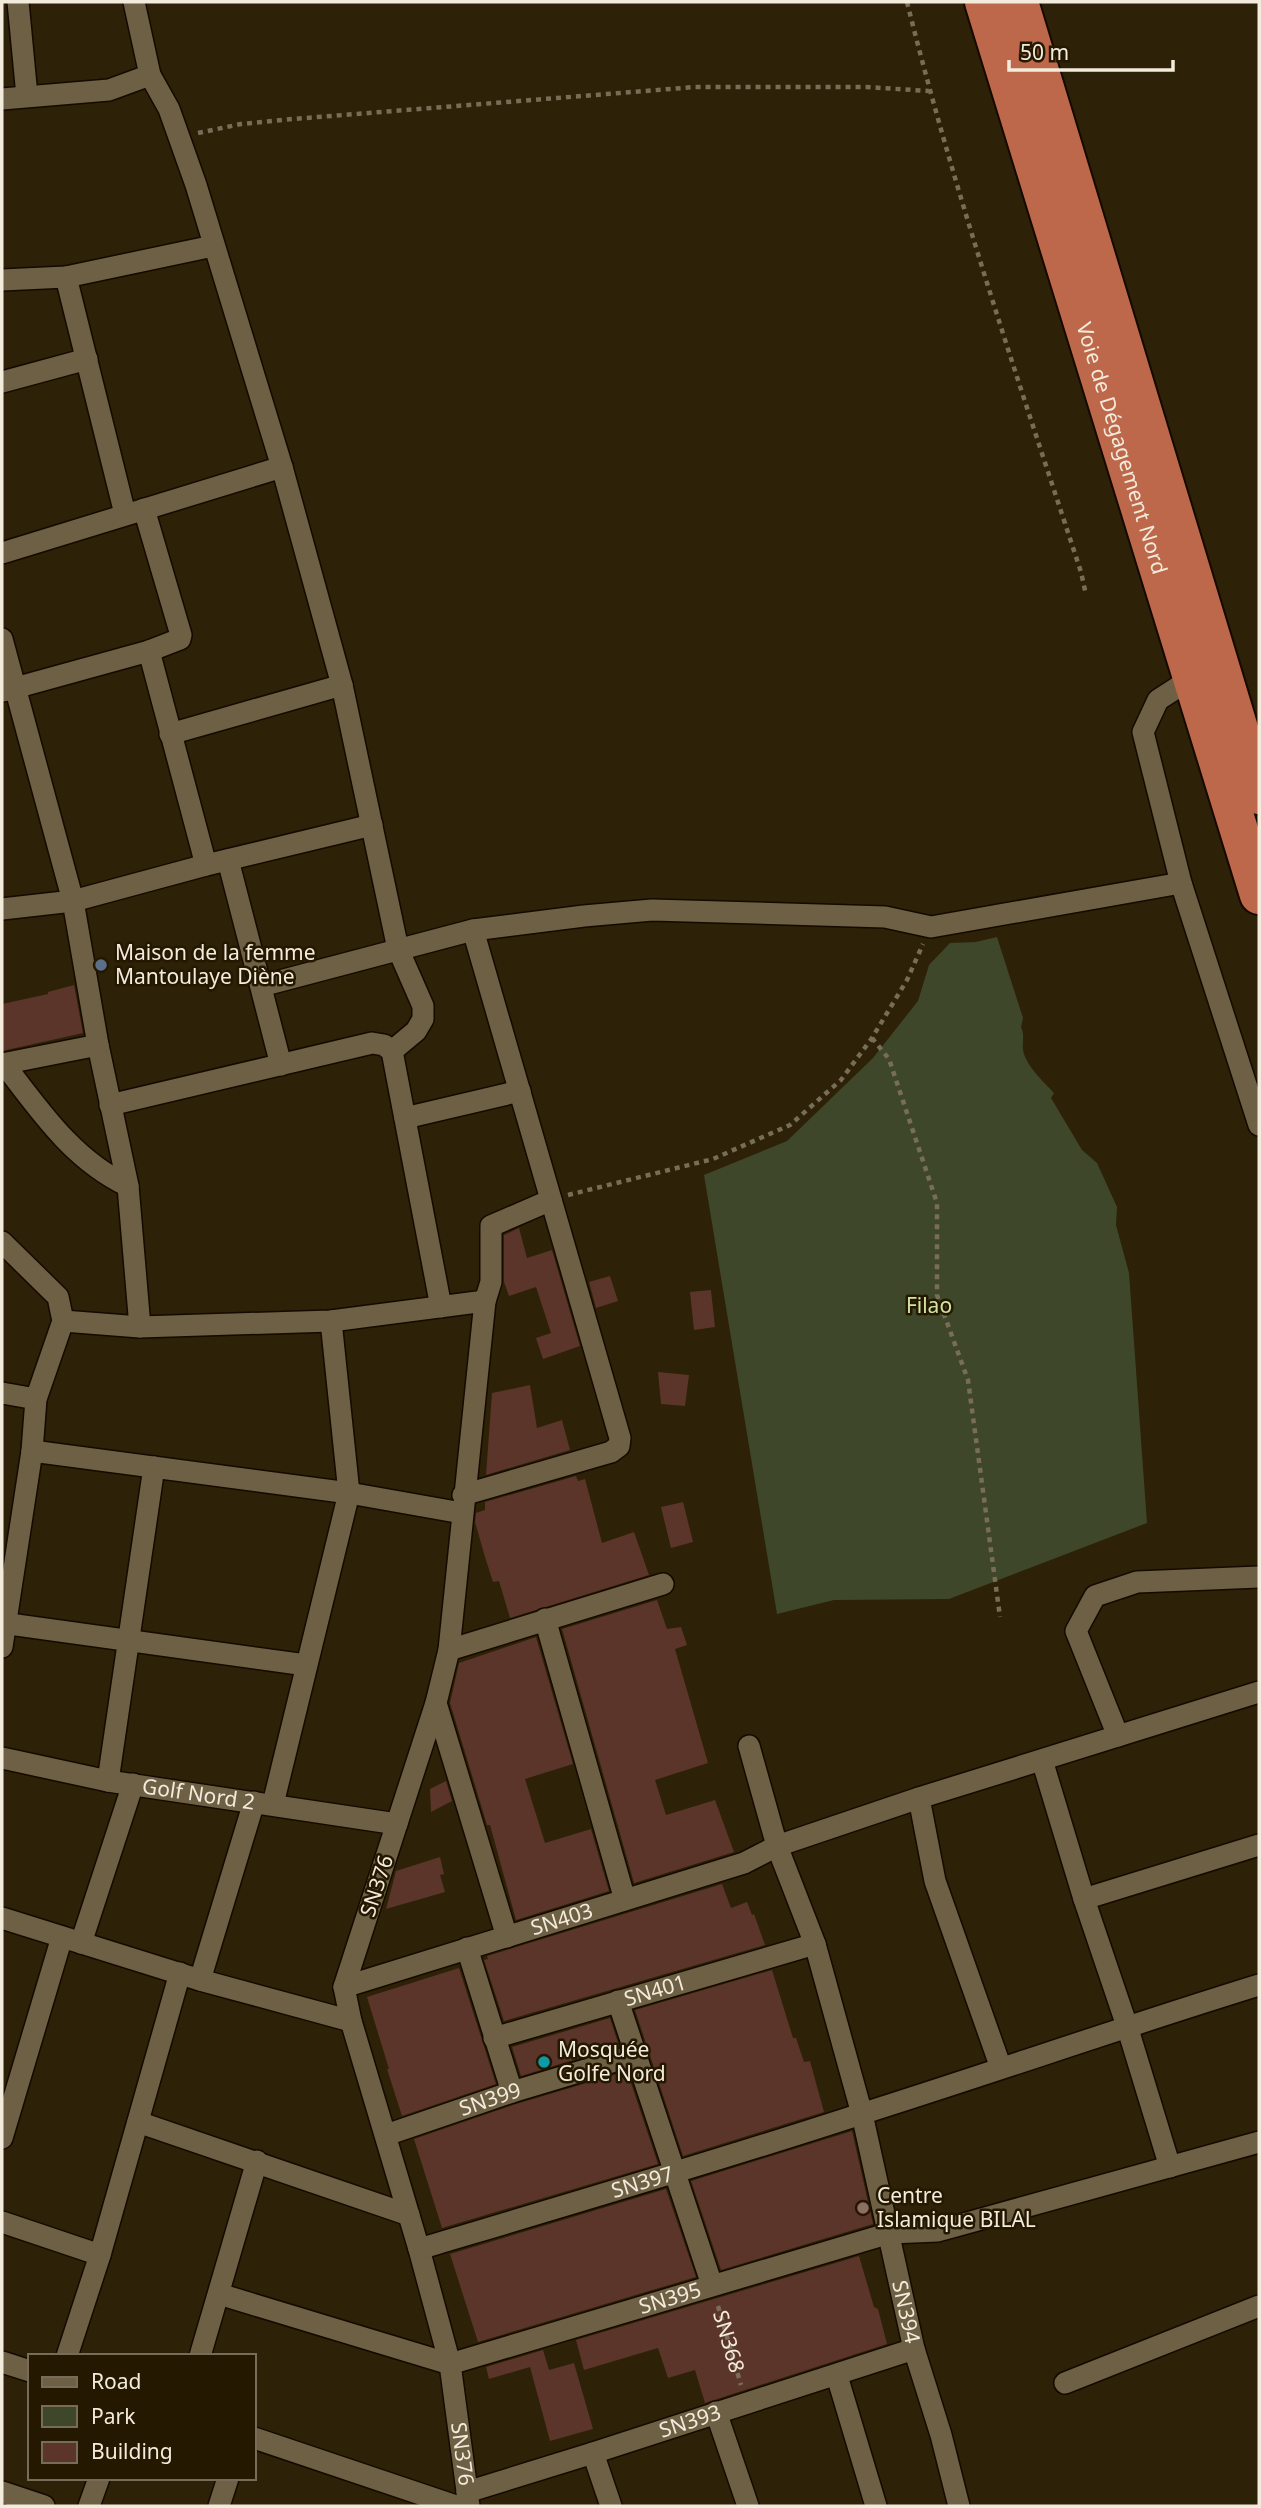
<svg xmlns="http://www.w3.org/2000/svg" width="1261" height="2508" font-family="'Noto Sans',sans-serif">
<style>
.green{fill:#3f472b}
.building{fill:#5b3529}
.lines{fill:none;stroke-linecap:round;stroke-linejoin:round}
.street-casing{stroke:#150a00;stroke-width:24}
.highway-casing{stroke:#150a00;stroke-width:42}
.path{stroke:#786d57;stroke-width:4.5;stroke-dasharray:5 5;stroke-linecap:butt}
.street{stroke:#6d6044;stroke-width:21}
.highway{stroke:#be684b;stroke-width:38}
.service-dot{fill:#5c6f8a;stroke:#241800;stroke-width:2.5}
.culture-dot{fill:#0f9aa8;stroke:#241800;stroke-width:2.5}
.education-dot{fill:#8d6e63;stroke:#241800;stroke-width:2.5}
.labels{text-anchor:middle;stroke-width:5;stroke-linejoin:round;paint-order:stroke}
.street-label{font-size:21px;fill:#f3ebdc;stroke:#241800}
.poi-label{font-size:21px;fill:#f3ebdc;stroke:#241800;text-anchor:start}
.park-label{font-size:21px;fill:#d1e4a2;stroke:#241800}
</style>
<rect width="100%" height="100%" fill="#2d2107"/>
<path class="green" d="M997,937L1023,1018L1021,1027C1025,1036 1022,1041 1023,1050C1026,1066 1043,1081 1054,1093L1051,1098L1082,1150L1097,1163L1117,1207L1116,1225L1129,1273L1147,1523L949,1599L834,1600L777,1614L704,1175L787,1141L873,1058L918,1001L929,965L950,943L976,942Z"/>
<g class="building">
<polygon points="74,985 83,1033 2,1051 2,1004 48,994 48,992"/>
<polygon points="519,1228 527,1258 552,1250 580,1346 543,1359 536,1338 551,1333 536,1287 509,1296 504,1282 504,1235"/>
<polygon points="610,1276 618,1301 596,1308 589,1282"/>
<polygon points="711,1290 715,1327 694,1330 690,1292"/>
<polygon points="658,1372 689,1375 685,1406 661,1404"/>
<polygon points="530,1385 537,1428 562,1420 570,1450 486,1475 492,1393"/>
<polygon points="576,1476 578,1481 585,1479 602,1543 634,1532 649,1575 510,1618 499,1581 493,1582 485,1557 475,1522 476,1513 485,1510 485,1502"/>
<polygon points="683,1502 693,1542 671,1548 661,1507"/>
<polygon points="657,1600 667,1629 681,1627 687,1645 675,1649 708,1763 655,1780 666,1815 715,1800 734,1852 634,1883 562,1629"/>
<polygon points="536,1637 573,1764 525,1779 545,1843 591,1829 609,1891 516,1920 490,1825 487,1825 450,1703 459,1663"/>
<polygon points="446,1781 452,1801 431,1812 430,1789"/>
<polygon points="440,1857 444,1874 440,1875 445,1892 386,1909 396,1871"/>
<polygon points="722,1884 731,1908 747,1902 752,1915 754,1914 765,1945 504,2021 484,1960 488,1959 487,1956"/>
<polygon points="459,1968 496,2084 402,2116 387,2069 389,2069 367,1997"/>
<polygon points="772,1970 793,2038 796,2038 804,2062 810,2061 824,2112 683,2156 635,2010"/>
<polygon points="610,2018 619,2046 521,2076 512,2047"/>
<polygon points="627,2071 658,2164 442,2228 414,2139 516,2104"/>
<polygon points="852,2131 873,2224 721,2270 691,2181"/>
<polygon points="666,2189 696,2277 478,2342 450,2254"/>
<polygon points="859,2256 874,2307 878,2309 887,2344 705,2403 695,2370 668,2378 658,2348 584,2370 576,2340"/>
<polygon points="543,2350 549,2370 574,2363 593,2429 550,2441 530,2367 489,2379 486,2367"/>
</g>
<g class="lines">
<g class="street-casing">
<g id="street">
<polyline points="18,2 27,96"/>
<polyline points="134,2 150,75 169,109 196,185 282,467 342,685 398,949 423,1006 423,1019 416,1031 392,1051"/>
<polyline points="2,99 109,90 150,75"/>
<polyline points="66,277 125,514"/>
<polyline points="2,280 66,277 213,246"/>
<polyline points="2,382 87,359"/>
<polyline points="2,553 282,467"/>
<polyline points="2,639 73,901 98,1045 128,1186 140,1327"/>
<polyline points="149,651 206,865"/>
<polyline points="1192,678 1158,700 1143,732 1181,883 1259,1125"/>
<polyline points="4,691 149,651 180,639 181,635 144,509"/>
<polyline points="170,734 342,685"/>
<polyline points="228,860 281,1065"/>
<polyline points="2,909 73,901 206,865 372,825"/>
<polyline points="261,986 473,930 584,916 652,910 885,917 931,927 1181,883"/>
<polyline points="2,1064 98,1045"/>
<path d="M4,1064C40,1111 73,1160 128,1186"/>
<polyline points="110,1105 372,1043 384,1045 392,1051 441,1307"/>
<polyline points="405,1118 520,1091"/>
<polyline points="2,1242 58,1297 63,1321 36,1399 32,1451 2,1647"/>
<polyline points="485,1301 491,1282 491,1226 551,1200"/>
<path id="s2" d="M63,1321L140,1327L331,1321L485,1301L449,1650L436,1703L344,1987L351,2021L419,2249L450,2364L469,2506"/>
<polyline points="2,1393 36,1399"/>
<polyline points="32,1451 349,1493 462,1513"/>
<polyline points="463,1495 611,1452 619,1446 620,1438 473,930"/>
<polyline points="545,1619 625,1900"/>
<polyline points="2,1623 306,1665"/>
<polyline points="449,1650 663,1584"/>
<polyline points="436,1703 507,1937"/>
<polyline points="1118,1736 1076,1631 1095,1596 1137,1582 1259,1577"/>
<path id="s3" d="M749,1746L777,1846L815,1944L862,2114L914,2349L941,2435L959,2506"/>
<path id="s4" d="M2,1758L108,1781L397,1824"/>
<polyline points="1042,1760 1084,1899"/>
<polyline points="108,1781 154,1467"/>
<polyline points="919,1798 935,1881 1001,2068"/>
<polyline points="273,1804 349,1493 331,1321"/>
<polyline points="2,1918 200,1980 351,2021"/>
<polyline points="81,1943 133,1784"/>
<polyline points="467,1948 512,2092"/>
<polyline points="200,1980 254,1802"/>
<path id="s5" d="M344,1987L744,1863L777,1846L919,1798L1259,1692"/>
<polyline points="618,2001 712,2285"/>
<path id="s6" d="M494,2038L815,1944"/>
<polyline points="138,2122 409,2215"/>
<path id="s7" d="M386,2135L512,2092L635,2055"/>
<polyline points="2,2138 62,1937"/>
<polyline points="1170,2167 1127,2026 1084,1899 1259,1845"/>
<polyline points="2,2222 100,2255"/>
<path id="s8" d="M419,2249C567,2205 714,2162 861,2114C994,2072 1126,2026 1259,1985"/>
<path id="s9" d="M219,2294L450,2364L890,2233L938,2231L1259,2142"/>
<polyline points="67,2356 100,2255 180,1973"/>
<polyline points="200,2356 257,2161"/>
<polyline points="2,2362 30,2371"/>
<polyline points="837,2376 876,2506"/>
<polyline points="1065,2383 1259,2306"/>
<polyline points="716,2412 748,2506"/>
<polyline points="254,2438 456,2506"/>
<polyline points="593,2453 611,2506"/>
<polyline points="2,2492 44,2506"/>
<path id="s10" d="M467,2492L593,2453L914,2349"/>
<polyline points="89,2506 99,2478"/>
<polyline points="219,2506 228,2478"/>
</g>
</g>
<g class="highway-casing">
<g id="highway">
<path id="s11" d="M984,2L1259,895"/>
<polyline points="1019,2 1259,795"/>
</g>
</g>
<g class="path">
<path d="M907,2C955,195 1019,383 1081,572L1086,595"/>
<polyline points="198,133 241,124 293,119 695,87 866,87 929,91"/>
<polyline points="872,1038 889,1059 937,1203 937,1295 968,1380 1000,1617"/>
<polyline points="568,1195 713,1159 790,1125 841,1080 872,1038 907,980 923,944"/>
<path id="s1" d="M718,2306L741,2385"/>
</g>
<use href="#street" class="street"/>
<use href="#highway" class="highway"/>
</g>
<circle class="service-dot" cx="101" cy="965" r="7"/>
<circle class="culture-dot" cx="544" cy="2062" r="7"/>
<circle class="education-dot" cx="863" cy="2208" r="7"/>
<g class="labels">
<g class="street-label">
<text dy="7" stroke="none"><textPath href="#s11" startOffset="467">Voie de Dégagement Nord</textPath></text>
<text dy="7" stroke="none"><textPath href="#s4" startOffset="200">Golf Nord 2</textPath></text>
<text transform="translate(377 1886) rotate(-72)" y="7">SN376</text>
<text dy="7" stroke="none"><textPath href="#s5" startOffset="228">SN403</textPath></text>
<text dy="7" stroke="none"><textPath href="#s6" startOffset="168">SN401</textPath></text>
<text dy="7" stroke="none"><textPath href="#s7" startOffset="110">SN399</textPath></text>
<text dy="7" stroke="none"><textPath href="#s8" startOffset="233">SN397</textPath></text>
<text dy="7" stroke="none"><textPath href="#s9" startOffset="471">SN395</textPath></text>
<text dy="7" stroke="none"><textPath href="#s3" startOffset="588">SN394</textPath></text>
<text dy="7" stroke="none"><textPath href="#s1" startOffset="37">SN368</textPath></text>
<text dy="7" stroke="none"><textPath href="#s10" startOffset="234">SN393</textPath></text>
<text dy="7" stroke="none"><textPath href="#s2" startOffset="1610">SN376</textPath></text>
</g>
<g class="poi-label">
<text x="115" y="960">Maison de la femme<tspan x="115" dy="24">Mantoulaye Diène</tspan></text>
<text x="558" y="2057">Mosquée<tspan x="558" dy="24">Golfe Nord</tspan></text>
<text x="877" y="2203">Centre<tspan x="877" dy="24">Islamique BILAL</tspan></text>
</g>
<g class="park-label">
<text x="929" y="1313">Filao</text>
</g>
</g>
<rect width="1261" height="2508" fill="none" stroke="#f3ebdc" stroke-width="7"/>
<rect x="28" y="2354" width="228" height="126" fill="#241800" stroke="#776c58" stroke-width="2"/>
<rect x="42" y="2377" width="35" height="10" fill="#6d6044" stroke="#776c58" stroke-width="2"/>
<text x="91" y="2389" font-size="21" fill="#f3ebdc">Road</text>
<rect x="42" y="2406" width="35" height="21" fill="#3f472b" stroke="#776c58" stroke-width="2"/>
<text x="91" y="2424" font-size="21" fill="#f3ebdc">Park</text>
<rect x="42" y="2442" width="35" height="21" fill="#5b3529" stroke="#776c58" stroke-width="2"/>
<text x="91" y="2459" font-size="21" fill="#f3ebdc">Building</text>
<path d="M1009 60v10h164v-10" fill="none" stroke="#f3ebdc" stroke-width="3.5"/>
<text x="1020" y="60" font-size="21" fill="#f3ebdc" stroke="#241800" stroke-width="5" paint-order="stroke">50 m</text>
</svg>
